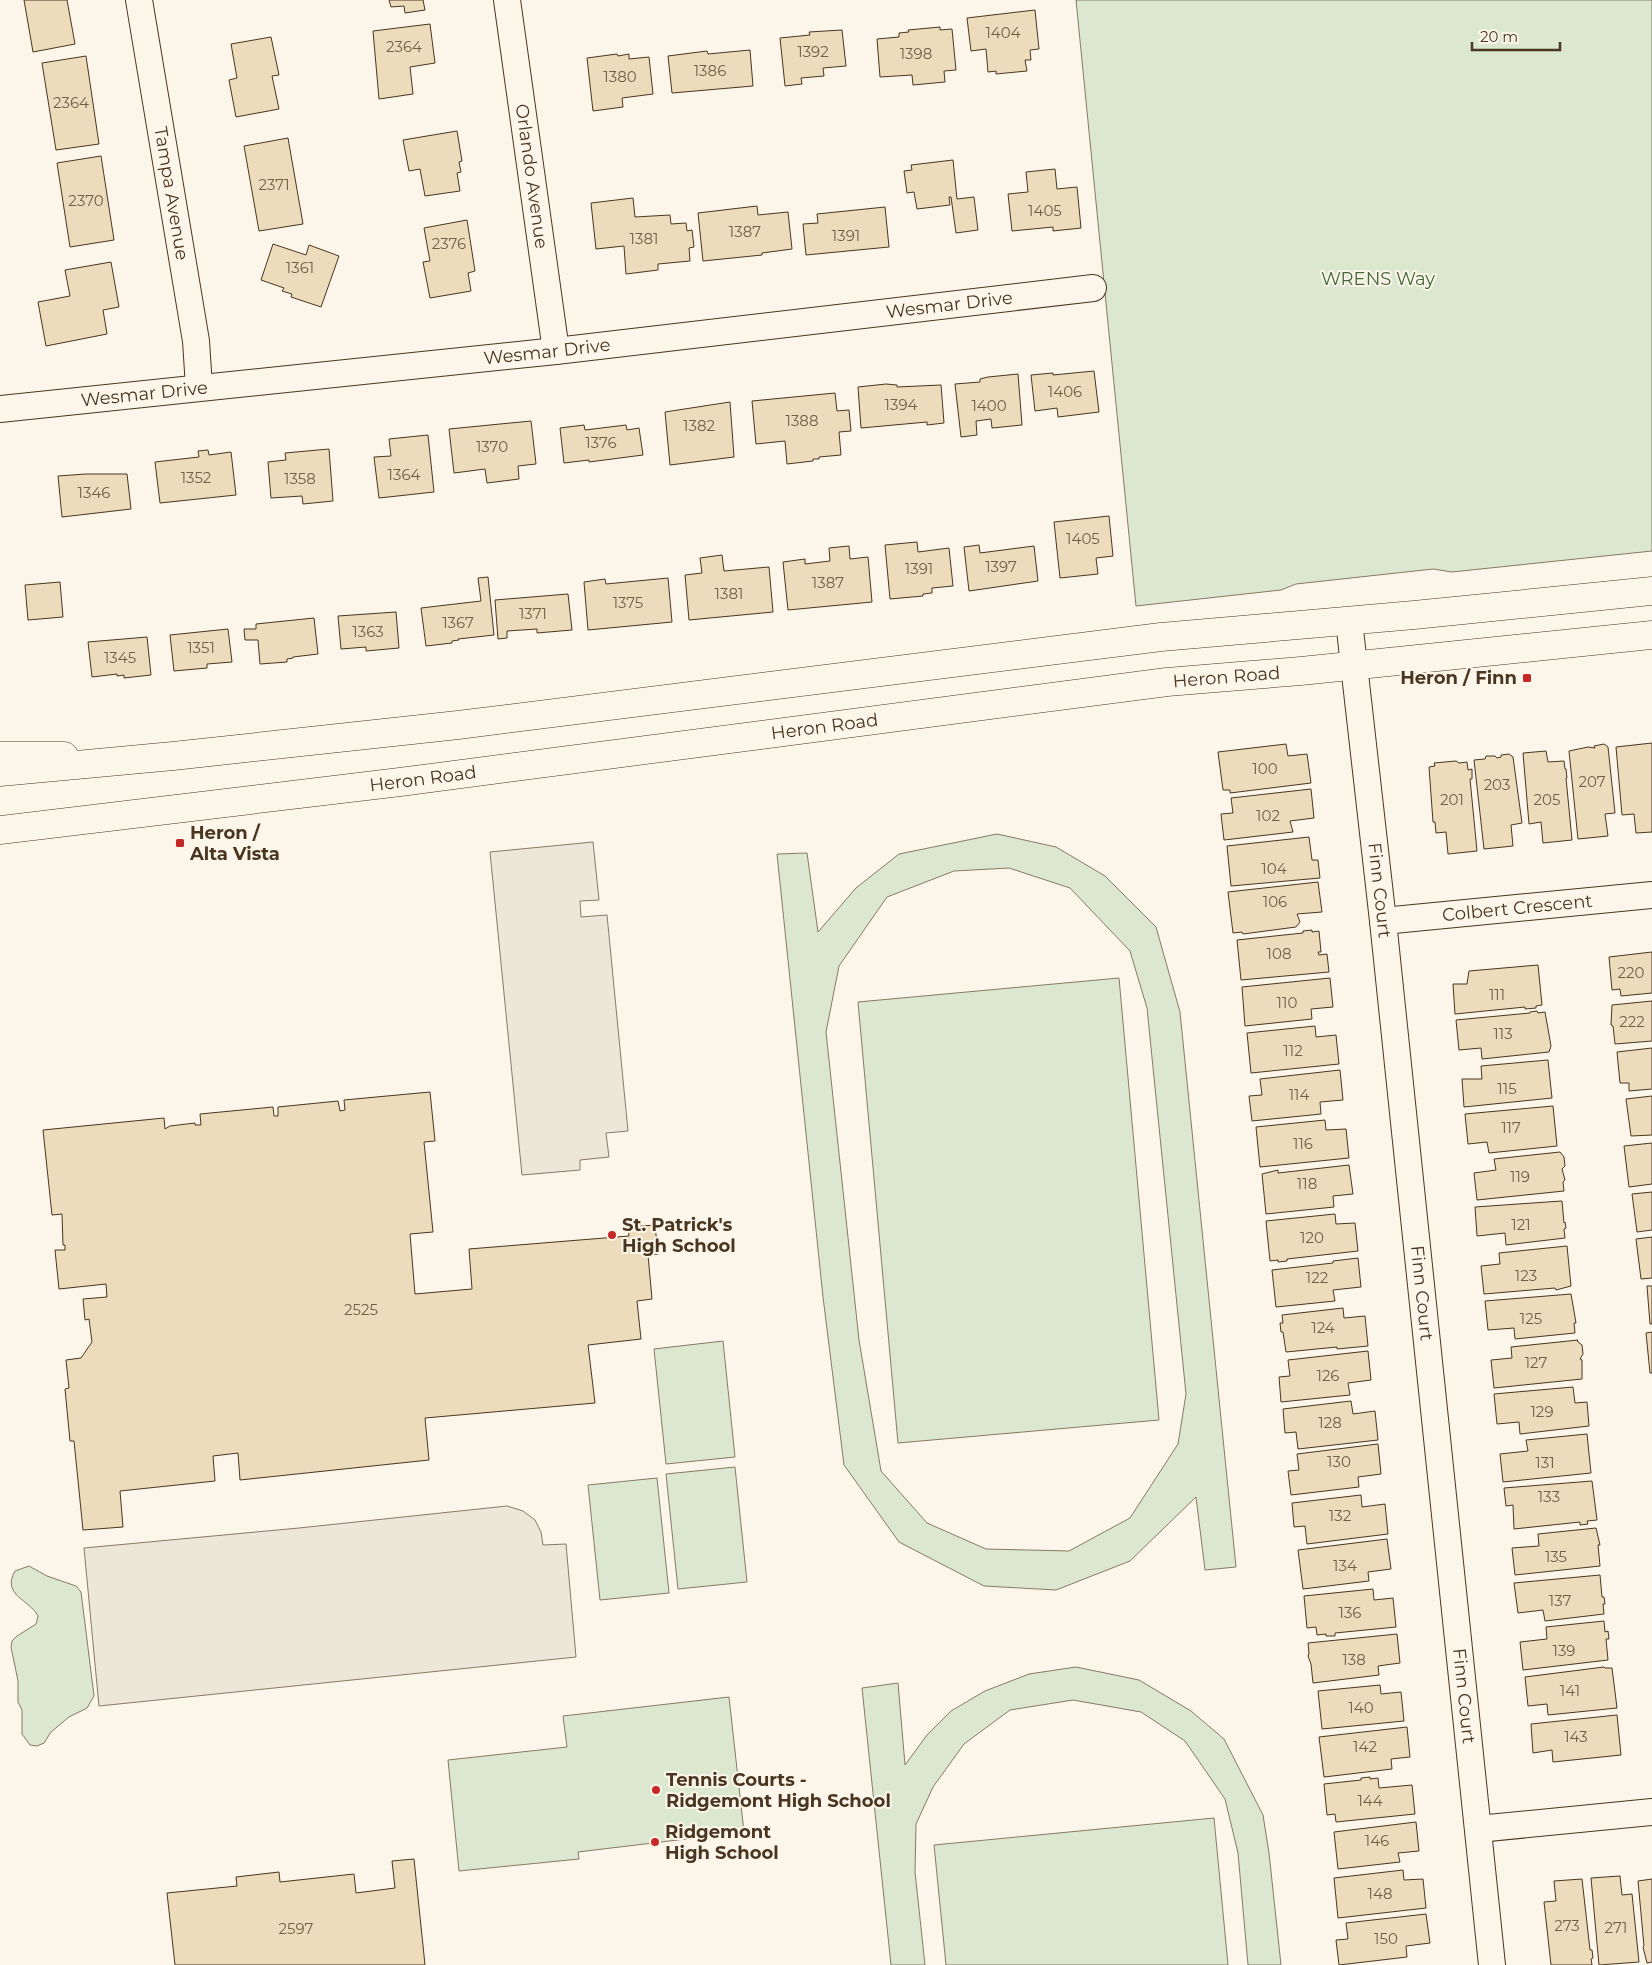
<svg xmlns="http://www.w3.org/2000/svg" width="1652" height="1965" font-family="Montserrat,sans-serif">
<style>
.green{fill:#dce7d0;stroke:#887966;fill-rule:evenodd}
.parking{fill:#ede7d9;stroke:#887966}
.building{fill:#ecdcbc;stroke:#4a3520}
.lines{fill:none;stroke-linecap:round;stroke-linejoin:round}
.minor-casing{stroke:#4a3520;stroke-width:28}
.secondary-casing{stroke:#4a3520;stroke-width:29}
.primary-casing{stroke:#4a3520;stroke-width:29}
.minor{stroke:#fbf6e9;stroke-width:26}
.secondary{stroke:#fbf6e9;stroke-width:28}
.primary{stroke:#fbf6e9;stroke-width:28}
.poi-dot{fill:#c62828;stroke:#fbf6e9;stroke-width:2}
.labels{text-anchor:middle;stroke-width:4;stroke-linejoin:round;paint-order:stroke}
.number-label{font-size:15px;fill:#725f47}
.street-label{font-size:18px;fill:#4a3520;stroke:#fbf6e9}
.park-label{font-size:18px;fill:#436837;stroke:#fbf6e9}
.poi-label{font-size:18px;font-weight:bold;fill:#4a3520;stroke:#fbf6e9;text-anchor:start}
</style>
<rect width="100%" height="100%" fill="#fbf6e9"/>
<g class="green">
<polygon points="1076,0 1652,0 1652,551 1452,572 1433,569 1296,584 1281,590 1136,606"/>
<path d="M997,834L1056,847L1105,876L1156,927L1180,1012L1236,1567L1205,1570L1196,1497L1130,1561L1056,1590L984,1586L899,1542L844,1465L823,1297L777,854L807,853L818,932L856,888L899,854ZM1009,868L1070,888L1130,951L1147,1008L1186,1394L1178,1444L1130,1518L1069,1551L986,1549L927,1523L881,1471L859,1340L826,1032L839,966L887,897L954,871Z"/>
<polygon points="1119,978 1159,1420 898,1443 858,1002"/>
<polygon points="723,1341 735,1457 666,1464 654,1349"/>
<polygon points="735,1467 747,1582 678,1589 666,1474"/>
<polygon points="657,1478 669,1593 600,1600 588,1485"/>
<path d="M29,1566L47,1576L76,1586L81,1592L94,1696L87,1708L69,1717L51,1732L44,1743L37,1746L30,1745L22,1734V1710L18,1702V1681L11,1647L12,1641L17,1636L36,1624L38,1616C30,1600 1,1595 15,1571Z"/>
<polygon points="1076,1667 1139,1680 1191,1711 1224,1739 1263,1815 1269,1853 1281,1965 1248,1965 1238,1853 1225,1799 1185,1741 1141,1712 1073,1700 1010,1710 964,1744 933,1787 916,1824 915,1872 925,1965 891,1965 862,1688 898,1683 905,1765 927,1735 951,1711 985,1691 1029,1674"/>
<polygon points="729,1697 744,1832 578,1852 579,1859 459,1871 448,1760 567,1747 563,1716"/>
<polygon points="1214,1818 1228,1965 946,1965 934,1845"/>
</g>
<g class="parking">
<polygon points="593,842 599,900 580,901 581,917 607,915 628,1131 606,1133 609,1157 580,1160 580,1170 522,1175 490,852"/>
<polygon points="507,1506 523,1511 535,1520 541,1532 543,1545 566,1544 576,1657 99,1706 84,1548 299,1528"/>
</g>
<g class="building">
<polygon points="24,0 67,0 75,44 33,52"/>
<polygon points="389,0 423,0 425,10 405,13 404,6 391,7"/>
<polygon points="1035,10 1039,49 1030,50 1031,60 1025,60 1027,71 996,74 996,71 988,72 986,49 971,51 967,18"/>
<polygon points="430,24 435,63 410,67 413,94 379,99 373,31"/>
<polygon points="940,27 940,30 952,29 956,70 944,71 945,82 913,85 912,75 880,77 877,39 899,37 899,33 909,32 908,30"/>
<polygon points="842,30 846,66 823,68 824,76 801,78 802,84 785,86 780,38 810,35 809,32"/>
<polygon points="271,37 279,75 272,76 279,109 236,117 229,80 237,78 231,44"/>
<polygon points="750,50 753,86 672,93 668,56 707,51 708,54"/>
<polygon points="617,54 618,56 629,54 629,59 649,57 653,94 622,98 623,107 593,111 587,58"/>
<polygon points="86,56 99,144 56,150 42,63"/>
<polygon points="457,131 462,161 459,162 461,172 457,173 460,191 425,196 420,169 409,171 403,140"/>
<polygon points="288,138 303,224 259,231 244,146"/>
<polygon points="101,156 114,240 70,247 57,163"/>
<polygon points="953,160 957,199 974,197 978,230 956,233 951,197 949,197 950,205 917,209 914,192 907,193 904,171 912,170 911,165"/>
<polygon points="1055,169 1057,189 1077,187 1081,228 1053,231 1053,227 1012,231 1008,194 1028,192 1026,172"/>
<polygon points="633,198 635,217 670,215 671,224 686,223 687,231 692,230 694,247 689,248 690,261 658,264 658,270 626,274 624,246 596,249 591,203"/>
<polygon points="757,206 758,215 788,212 792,249 762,253 762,255 703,261 698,213"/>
<polygon points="885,207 889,247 806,255 803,224 818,223 817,214"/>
<polygon points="467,220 475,271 468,273 471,291 430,298 423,262 430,261 424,228"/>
<polygon points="273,244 306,255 309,245 339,256 321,307 291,297 292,294 282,291 284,288 261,280"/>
<polygon points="111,262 119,307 103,310 107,334 46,346 38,302 70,296 65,270"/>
<polygon points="1094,371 1099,412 1058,417 1057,408 1035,411 1031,375 1053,373 1053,375"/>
<polygon points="1018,374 1022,425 992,428 991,419 976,421 977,435 961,437 955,384 980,382 980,379 988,377"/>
<polygon points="886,384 897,385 897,387 941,385 944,423 927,425 927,422 861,428 858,387"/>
<polygon points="835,393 837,411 849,410 851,431 839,432 841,455 819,457 819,459 813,459 813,461 787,464 785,441 756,444 752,401"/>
<polygon points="730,402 734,457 670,465 665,412"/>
<polygon points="531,421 536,464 518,466 519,479 487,483 485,469 454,473 449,429"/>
<polygon points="584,425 585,430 626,425 627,430 639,428 643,455 589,462 589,460 564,463 560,428"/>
<polygon points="428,435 434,492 379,498 374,457 391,456 389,439"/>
<polygon points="329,449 333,501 303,504 302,496 271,498 268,462 286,460 285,453"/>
<polygon points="208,450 209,455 231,452 236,495 160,503 155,462 199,457 198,451"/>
<polygon points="86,474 127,474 131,509 62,517 58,476"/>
<polygon points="1109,516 1113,556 1096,558 1098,574 1060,578 1054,522"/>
<polygon points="917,542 918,552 949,548 953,586 932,588 932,593 923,594 923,596 890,599 885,545"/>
<polygon points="979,545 980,553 1034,546 1038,581 969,591 964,547"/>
<polygon points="849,546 850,559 868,557 872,602 788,610 783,562 805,559 805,564 830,561 829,548"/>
<polygon points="722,555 724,571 769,567 773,612 689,620 685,575 702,573 700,558"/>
<polygon points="488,577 494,635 458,639 459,640 452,641 452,643 426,646 421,608 481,601 478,578"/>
<polygon points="668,578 672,622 588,630 584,582 605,579 606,584"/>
<polygon points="60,582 63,617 28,620 25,585"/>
<polygon points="568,594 572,630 537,633 537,629 507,631 507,638 498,639 495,600"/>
<polygon points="396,612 399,648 366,651 366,647 341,649 338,616"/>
<polygon points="314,618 318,654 293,657 293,658 287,659 287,662 260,664 258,640 245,640 244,629 256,629 256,624"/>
<polygon points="228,629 232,662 207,664 207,668 174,671 170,635"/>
<polygon points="147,637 151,675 124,678 124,675 117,676 117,674 92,677 88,642"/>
<polygon points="1652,743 1652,832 1636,833 1634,814 1622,815 1616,747"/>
<polygon points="1286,744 1288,756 1307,754 1311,783 1230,793 1230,790 1223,790 1218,752"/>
<polygon points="1604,744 1608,747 1615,813 1605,814 1608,836 1578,839 1569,751 1588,747 1595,748 1594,746"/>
<polygon points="1546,751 1548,762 1564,761 1565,769 1566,769 1567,778 1566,778 1572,840 1543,843 1541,822 1529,824 1523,753"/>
<polygon points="1509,754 1513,757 1522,823 1511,825 1513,846 1484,849 1474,760 1485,759 1486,756 1495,756 1497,758 1501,757 1501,755"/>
<polygon points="1456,761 1459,763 1467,762 1468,770 1472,769 1472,779 1470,779 1477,851 1448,854 1446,832 1436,833 1435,822 1433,822 1429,767 1435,766 1434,763"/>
<polygon points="1311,789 1314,818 1290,821 1293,832 1224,840 1221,814 1233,813 1231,798"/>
<polygon points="1309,837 1312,860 1318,860 1320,878 1231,886 1227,846"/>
<polygon points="1318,882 1322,912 1297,914 1300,922 1296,927 1243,934 1242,932 1233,933 1228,892"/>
<polygon points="1312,930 1312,932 1319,931 1321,952 1318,952 1319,955 1327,954 1329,972 1241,980 1237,940 1303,933 1303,931"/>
<polygon points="1652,952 1652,993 1621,996 1620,989 1612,990 1609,957"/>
<polygon points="1538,965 1542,1005 1536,1006 1536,1008 1525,1009 1525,1007 1455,1014 1453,984 1467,984 1469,971"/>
<polygon points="1330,978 1333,1007 1311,1009 1312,1019 1245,1026 1242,987"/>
<polygon points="1652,1001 1652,1041 1615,1044 1613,1026 1611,1025 1612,1005"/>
<polygon points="1537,1011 1538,1013 1545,1012 1551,1046 1549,1052 1482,1059 1481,1048 1459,1050 1456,1020 1530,1013 1530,1012"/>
<polygon points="1315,1026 1316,1037 1336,1035 1339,1064 1251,1073 1247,1033"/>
<polygon points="1652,1048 1652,1089 1629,1091 1629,1083 1620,1083 1617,1052"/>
<polygon points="1548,1060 1552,1098 1464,1107 1462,1079 1482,1079 1481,1066"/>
<polygon points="1340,1070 1343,1100 1320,1102 1321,1114 1252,1121 1249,1096 1262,1095 1260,1079"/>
<polygon points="430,1092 435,1141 424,1142 433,1232 410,1234 415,1294 472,1289 469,1249 629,1236 628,1227 655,1225 658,1254 648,1255 652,1299 637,1301 641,1339 588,1345 595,1403 425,1418 429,1460 240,1480 238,1453 213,1456 215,1481 120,1491 123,1527 83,1530 74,1441 70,1441 65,1389 69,1388 66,1360 81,1358 92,1342 89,1319 85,1320 83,1299 107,1297 106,1284 59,1289 55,1250 65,1250 65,1245 63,1245 62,1214 52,1215 43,1130 164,1118 165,1129 170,1126 195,1123 195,1125 201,1125 200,1114 273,1107 274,1116 278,1116 278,1107 338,1101 340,1111 345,1110 344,1100"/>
<polygon points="1652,1096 1652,1135 1631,1136 1626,1099"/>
<polygon points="1553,1106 1557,1146 1489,1153 1487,1142 1468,1144 1465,1114"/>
<polygon points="1325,1120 1326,1130 1346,1129 1349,1158 1260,1167 1256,1127"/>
<polygon points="1652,1143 1652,1184 1629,1187 1624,1146"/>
<polygon points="1560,1152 1564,1157 1565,1166 1562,1169 1565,1180 1563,1182 1564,1191 1477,1200 1474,1173 1496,1170 1494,1159"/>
<polygon points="1349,1165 1353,1194 1333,1196 1334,1207 1266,1214 1262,1174 1278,1170 1278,1173"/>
<polygon points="1652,1192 1652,1230 1637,1232 1632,1194"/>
<polygon points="1562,1201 1564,1223 1565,1222 1566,1228 1564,1229 1565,1238 1506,1245 1505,1233 1477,1236 1475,1207"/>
<polygon points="1335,1214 1336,1224 1355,1223 1358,1251 1287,1259 1287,1261 1278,1262 1278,1260 1270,1261 1266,1221"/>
<polygon points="1652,1237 1652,1278 1641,1279 1636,1239"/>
<polygon points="1567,1246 1571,1286 1556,1290 1555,1288 1484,1294 1481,1266 1500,1264 1499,1253"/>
<polygon points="1358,1258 1361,1287 1333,1290 1335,1301 1276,1307 1272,1270 1333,1263 1333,1261"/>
<polygon points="1647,1286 1652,1286 1652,1324 1650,1324"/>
<polygon points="1571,1294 1576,1323 1574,1323 1575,1333 1515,1339 1514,1328 1488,1330 1485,1301"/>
<polygon points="1343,1308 1344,1318 1365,1316 1368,1346 1337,1349 1337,1347 1286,1352 1283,1332 1281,1332 1280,1323 1283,1323 1282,1315"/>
<polygon points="1652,1332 1652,1373 1650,1373 1646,1333"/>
<polygon points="1578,1340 1577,1341 1582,1345 1583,1354 1580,1359 1582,1360 1582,1379 1494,1388 1491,1360 1512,1358 1511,1347"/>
<polygon points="1368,1351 1371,1380 1348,1383 1350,1395 1281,1402 1279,1377 1290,1376 1288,1360"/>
<polygon points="1573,1387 1575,1403 1587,1402 1589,1426 1520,1434 1519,1422 1497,1424 1494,1394"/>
<polygon points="1351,1401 1353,1414 1375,1411 1378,1440 1298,1449 1296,1432 1285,1433 1283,1409"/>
<polygon points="1587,1434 1591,1473 1503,1482 1500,1454 1528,1451 1526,1440"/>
<polygon points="1378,1444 1381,1474 1358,1477 1359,1487 1291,1495 1288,1471 1299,1470 1297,1454"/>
<polygon points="1592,1481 1597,1520 1587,1521 1588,1524 1580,1525 1580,1522 1514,1529 1513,1505 1506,1506 1504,1488"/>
<polygon points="1361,1495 1362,1507 1385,1504 1388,1534 1307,1544 1305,1526 1294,1527 1292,1503"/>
<polygon points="1596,1528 1600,1545 1598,1545 1600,1566 1515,1575 1512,1548 1539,1546 1538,1534"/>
<polygon points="1387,1539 1391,1569 1368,1572 1369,1581 1303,1589 1298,1550"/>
<polygon points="1600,1575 1602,1597 1604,1597 1605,1604 1603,1604 1604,1614 1545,1621 1543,1610 1518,1613 1514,1583"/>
<polygon points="1373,1589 1374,1600 1393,1598 1396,1627 1335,1633 1335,1636 1326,1636 1326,1634 1317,1635 1316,1627 1307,1628 1304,1596"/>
<polygon points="1604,1621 1605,1632 1608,1631 1609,1639 1606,1639 1608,1660 1523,1670 1520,1642 1547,1639 1546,1627"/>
<polygon points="1397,1634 1400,1663 1378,1666 1379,1675 1313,1683 1311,1664 1308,1656 1309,1653 1308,1643"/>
<polygon points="1604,1667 1605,1668 1612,1668 1617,1708 1548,1715 1547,1704 1528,1706 1525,1677"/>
<polygon points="1380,1685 1381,1694 1401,1692 1404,1721 1322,1729 1318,1691"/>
<polygon points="1617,1715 1621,1755 1553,1762 1552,1750 1533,1753 1531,1724"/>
<polygon points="1407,1727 1410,1757 1391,1759 1392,1769 1324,1777 1319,1737"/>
<polygon points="1370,1777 1370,1779 1378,1778 1379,1788 1412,1785 1415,1814 1336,1822 1335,1814 1327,1815 1324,1784 1361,1780 1361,1778"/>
<polygon points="1416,1822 1419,1851 1398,1853 1400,1862 1338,1869 1334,1832"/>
<polygon points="414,1859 425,1965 175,1965 167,1893 237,1886 236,1877 279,1872 280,1882 354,1874 356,1893 395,1888 392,1861"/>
<polygon points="1403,1870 1404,1880 1423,1879 1426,1908 1338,1918 1334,1878"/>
<polygon points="1620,1876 1622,1895 1632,1894 1639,1962 1599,1965 1591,1878"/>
<polygon points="1582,1879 1590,1950 1592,1950 1593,1958 1591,1959 1592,1965 1551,1965 1544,1902 1556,1901 1554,1881"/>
<polygon points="1652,1879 1652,1962 1647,1963 1643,1947 1644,1946 1638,1881"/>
<polygon points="1426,1914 1430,1943 1406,1946 1407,1957 1339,1965 1336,1940 1348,1939 1346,1923"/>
</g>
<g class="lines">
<g class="minor-casing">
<g id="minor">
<path id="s1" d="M139,0L196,341L199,387"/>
<path id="s2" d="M507,0L556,351"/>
<path id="s3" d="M0,409L556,351L1093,288"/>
<path id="s4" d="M1349,621L1383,921L1492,1965"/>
<path id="s5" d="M1383,921L1652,895"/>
<polyline points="1478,1829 1652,1812"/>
</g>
</g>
<g class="secondary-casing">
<polyline id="secondary" points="0,756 64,756"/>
</g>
<g class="primary-casing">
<g id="primary">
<polyline points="0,772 173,756 458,725 1161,637 1414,615 1652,591"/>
<path id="s6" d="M0,830L400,782L1167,682L1301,671L1652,635"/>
</g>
</g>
<use href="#minor" class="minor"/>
<use href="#secondary" class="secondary"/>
<use href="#primary" class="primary"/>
</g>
<g class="poi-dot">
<rect x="1522" y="673" width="10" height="10" rx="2.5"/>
<rect x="175" y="838" width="10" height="10" rx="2.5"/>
<circle cx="612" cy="1235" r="5"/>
<circle cx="656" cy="1790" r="5"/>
<circle cx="655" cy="1842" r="5"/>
</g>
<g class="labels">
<g class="number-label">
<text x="1003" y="38">1404</text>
<text x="404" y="52">2364</text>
<text x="813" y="57">1392</text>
<text x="916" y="59">1398</text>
<text x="710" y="76">1386</text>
<text x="620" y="82">1380</text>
<text x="71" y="108">2364</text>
<text x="274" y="190">2371</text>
<text x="86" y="206">2370</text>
<text x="1045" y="216">1405</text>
<text x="745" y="237">1387</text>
<text x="846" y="241">1391</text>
<text x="644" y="244">1381</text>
<text x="449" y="249">2376</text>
<text x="300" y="273">1361</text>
<text x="1065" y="397">1406</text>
<text x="901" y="410">1394</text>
<text x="989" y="411">1400</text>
<text x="802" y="426">1388</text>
<text x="699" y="431">1382</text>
<text x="601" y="448">1376</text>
<text x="492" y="452">1370</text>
<text x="404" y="480">1364</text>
<text x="196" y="483">1352</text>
<text x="300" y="484">1358</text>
<text x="94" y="498">1346</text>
<text x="1083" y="544">1405</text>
<text x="1001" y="572">1397</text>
<text x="919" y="574">1391</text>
<text x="828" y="588">1387</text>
<text x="729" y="599">1381</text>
<text x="628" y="608">1375</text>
<text x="533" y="619">1371</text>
<text x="458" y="628">1367</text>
<text x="368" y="637">1363</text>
<text x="201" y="653">1351</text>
<text x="120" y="663">1345</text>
<text x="1265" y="774">100</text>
<text x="1592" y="787">207</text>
<text x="1497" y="790">203</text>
<text x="1452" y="805">201</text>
<text x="1547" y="805">205</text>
<text x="1268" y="821">102</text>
<text x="1274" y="874">104</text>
<text x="1275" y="907">106</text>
<text x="1279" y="959">108</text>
<text x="1631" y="978">220</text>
<text x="1497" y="1000">111</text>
<text x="1287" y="1008">110</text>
<text x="1632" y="1027">222</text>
<text x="1503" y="1039">113</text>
<text x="1293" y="1056">112</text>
<text x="1507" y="1094">115</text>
<text x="1299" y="1100">114</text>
<text x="1511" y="1133">117</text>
<text x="1303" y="1149">116</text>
<text x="1520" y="1182">119</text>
<text x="1307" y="1189">118</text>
<text x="1521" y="1230">121</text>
<text x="1312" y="1243">120</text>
<text x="1526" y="1281">123</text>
<text x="1317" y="1283">122</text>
<text x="361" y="1315">2525</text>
<text x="1531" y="1324">125</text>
<text x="1323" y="1333">124</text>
<text x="1536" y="1368">127</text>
<text x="1328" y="1381">126</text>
<text x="1542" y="1417">129</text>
<text x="1330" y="1428">128</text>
<text x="1339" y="1467">130</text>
<text x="1545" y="1468">131</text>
<text x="1549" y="1502">133</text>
<text x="1340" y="1521">132</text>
<text x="1556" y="1562">135</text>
<text x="1345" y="1571">134</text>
<text x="1560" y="1606">137</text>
<text x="1350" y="1618">136</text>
<text x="1564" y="1656">139</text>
<text x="1354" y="1665">138</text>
<text x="1570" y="1696">141</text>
<text x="1361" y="1713">140</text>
<text x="1576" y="1742">143</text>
<text x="1365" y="1752">142</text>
<text x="1370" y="1806">144</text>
<text x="1377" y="1846">146</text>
<text x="1380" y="1899">148</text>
<text x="1567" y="1931">273</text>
<text x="1616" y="1933">271</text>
<text x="296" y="1934">2597</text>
<text x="1386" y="1944">150</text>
</g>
<g class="street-label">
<text dy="6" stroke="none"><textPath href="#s2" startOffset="178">Orlando Avenue</textPath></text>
<text dy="6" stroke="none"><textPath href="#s1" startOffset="196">Tampa Avenue</textPath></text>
<text dy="6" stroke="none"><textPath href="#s3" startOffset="955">Wesmar Drive</textPath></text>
<text dy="6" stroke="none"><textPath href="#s3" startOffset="550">Wesmar Drive</textPath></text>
<text dy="6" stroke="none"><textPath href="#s3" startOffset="145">Wesmar Drive</textPath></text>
<text dy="6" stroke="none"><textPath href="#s6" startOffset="1236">Heron Road</textPath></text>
<text dy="6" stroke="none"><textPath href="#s6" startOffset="831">Heron Road</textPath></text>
<text dy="6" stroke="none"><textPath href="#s6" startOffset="426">Heron Road</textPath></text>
<text dy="6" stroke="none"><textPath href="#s4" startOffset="271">Finn Court</textPath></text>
<text dy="6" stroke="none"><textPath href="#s5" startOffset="135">Colbert Crescent</textPath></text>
<text dy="6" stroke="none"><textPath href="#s4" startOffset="676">Finn Court</textPath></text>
<text dy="6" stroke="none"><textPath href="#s4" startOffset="1081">Finn Court</textPath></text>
</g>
<g class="park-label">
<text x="1378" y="285">WRENS Way</text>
</g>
<g class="poi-label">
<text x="1517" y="684" text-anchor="end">Heron / Finn</text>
<text x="190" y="839">Heron /<tspan x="190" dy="21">Alta Vista</tspan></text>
<text x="622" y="1231">St. Patrick's<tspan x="622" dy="21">High School</tspan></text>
<text x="666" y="1786">Tennis Courts -<tspan x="666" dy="21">Ridgemont High School</tspan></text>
<text x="665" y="1838">Ridgemont<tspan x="665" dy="21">High School</tspan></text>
</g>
</g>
<path d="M1472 42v8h88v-8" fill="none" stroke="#4a3520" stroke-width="2.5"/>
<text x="1480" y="42" font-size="15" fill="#4a3520" stroke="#fbf6e9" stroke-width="4" paint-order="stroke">20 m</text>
</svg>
